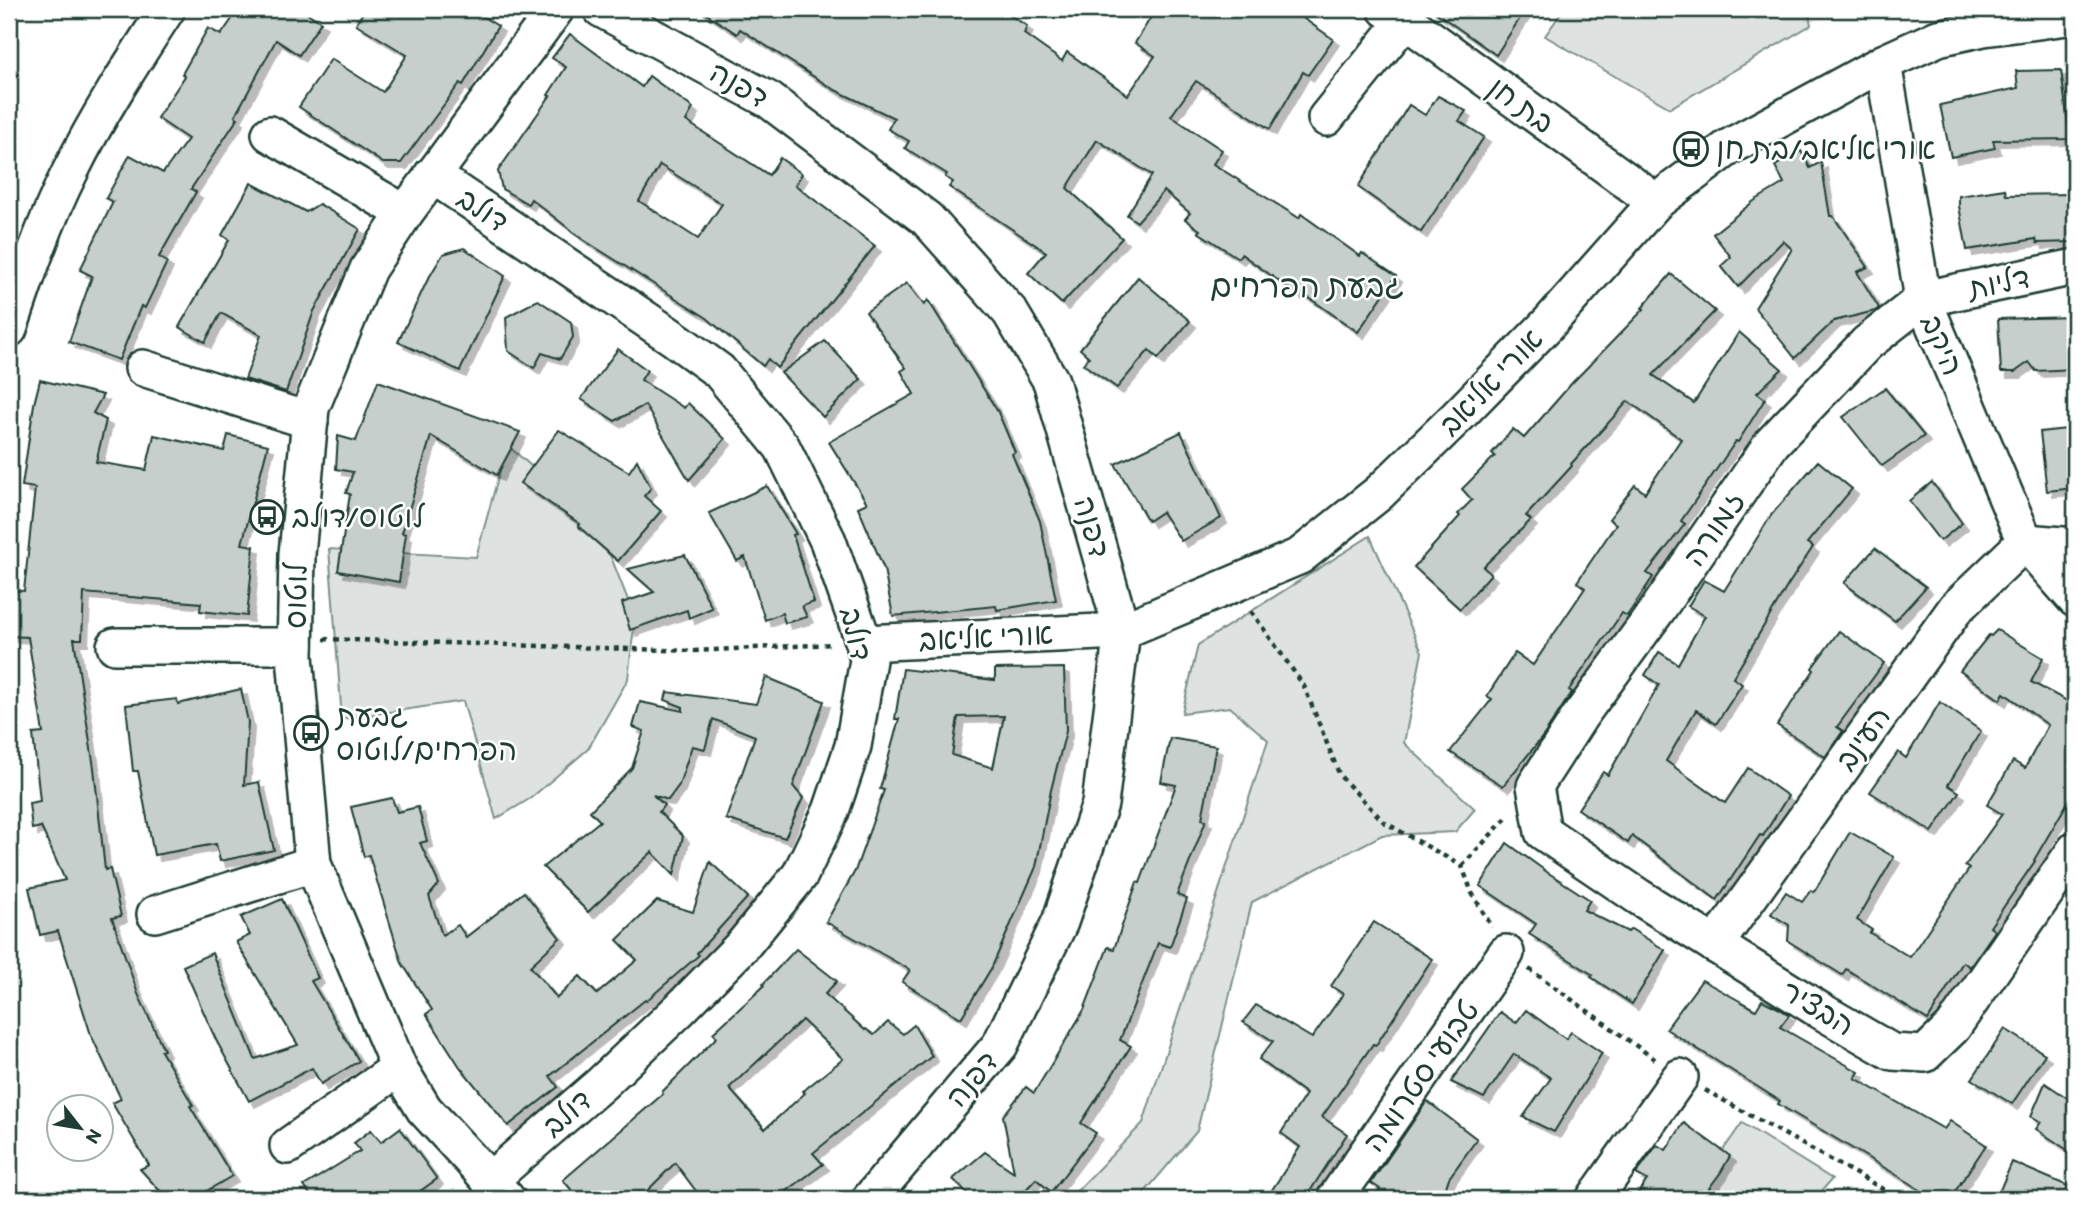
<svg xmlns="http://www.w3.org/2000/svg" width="2084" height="1208" font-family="Itim,'Playpen Sans Hebrew',sans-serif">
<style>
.green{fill:#dee3e2;stroke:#7e908b;stroke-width:2}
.building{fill:#c7cfcc;stroke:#1f3d34;stroke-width:2;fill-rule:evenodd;filter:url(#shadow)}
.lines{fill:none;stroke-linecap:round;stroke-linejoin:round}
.minor-casing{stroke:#1f3d34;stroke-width:40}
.path{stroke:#1f3d34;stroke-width:4.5;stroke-dasharray:5 5;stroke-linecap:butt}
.minor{stroke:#fff;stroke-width:35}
.labels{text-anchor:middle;stroke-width:5;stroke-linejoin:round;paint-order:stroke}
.street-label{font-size:30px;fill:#1f3d34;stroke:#fff}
.poi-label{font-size:30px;fill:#1f3d34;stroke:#fff;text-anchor:start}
.neighbourhood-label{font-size:32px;fill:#1f3d34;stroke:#fff}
</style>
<defs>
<filter id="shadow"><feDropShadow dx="6" dy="6" stdDeviation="0" flood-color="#0004"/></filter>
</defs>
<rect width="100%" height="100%" fill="#fff"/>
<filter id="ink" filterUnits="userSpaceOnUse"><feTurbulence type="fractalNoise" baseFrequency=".0143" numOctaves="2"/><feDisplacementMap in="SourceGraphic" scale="14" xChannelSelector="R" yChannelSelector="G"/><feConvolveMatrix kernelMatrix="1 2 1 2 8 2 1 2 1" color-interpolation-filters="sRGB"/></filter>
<g filter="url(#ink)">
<g class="green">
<polygon points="1564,9 1808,9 1811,25 1670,108 1545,36"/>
<polygon points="507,445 561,492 611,557 635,618 628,679 588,749 531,798 496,819 463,701 342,719 329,549 476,557"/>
<polygon points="1370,536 1422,652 1404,743 1475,809 1455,832 1382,835 1252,902 1197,1131 1139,1199 1069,1199 1143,1123 1268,740 1230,707 1182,713 1198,645"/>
<polygon points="1742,1123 1832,1179 1815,1199 1689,1199"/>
</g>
<g class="building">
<polygon points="239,9 301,9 321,22 299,55 276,40 235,116 238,118 191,189 196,192 159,257 167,262 145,308 141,306 119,360 69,342 92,276 80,270 113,202 106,198 130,155 163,173 188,139 157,118 185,76 182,74 208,28 221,35"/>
<polygon points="365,9 470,9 498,26 463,85 460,83 401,163 383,163 299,107 331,59 383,92 407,55 356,24"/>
<polygon points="699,9 1000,9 1027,26 1024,34 1062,61 1067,52 1128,95 1155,56 1135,43 1156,9 1290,9 1333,39 1308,75 1303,72 1270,129 1196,81 1171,116 1222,150 1213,164 1299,218 1301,214 1360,256 1362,253 1396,276 1358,332 1299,291 1297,294 1241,254 1238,258 1198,232 1200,230 1185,219 1190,213 1164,191 1137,222 1127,215 1152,175 1097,140 1067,188 1122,238 1062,304 1028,273 1046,252 949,187 953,182 945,177 947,174 905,148 909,141 888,129 894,118 833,89 740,29 737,34"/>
<polygon points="1431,9 1526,9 1496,55"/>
<path d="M570,34L642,87L649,76L693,108L686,121L769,175L780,158L802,174L795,185L875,246L777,368L768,359L763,366L707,318L582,239L531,199L528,204L502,189L498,171L550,96L548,95L566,67L552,58ZM660,165L722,204L698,239L639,201Z"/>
<polygon points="2061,70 2070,139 1993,140 1995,148 1951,157 1940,105 2018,88 2016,71"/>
<polygon points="1438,96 1466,111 1459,121 1484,137 1421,232 1358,187 1409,105 1425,115"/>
<polygon points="1801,151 1810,168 1821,162 1830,216 1833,216 1868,267 1857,272 1879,308 1875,311 1834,321 1795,358 1755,308 1792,249 1783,241 1738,287 1721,266 1731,257 1713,234 1754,201 1784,183 1775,166"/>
<polygon points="251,183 306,212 319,204 360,229 314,311 286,392 245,379 261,335 221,313 205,342 179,327 229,240 222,235"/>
<polygon points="2005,189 2006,195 2075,194 2075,242 2037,243 2036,239 1967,250 1959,206 1959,196"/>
<polygon points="464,248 505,276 460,371 398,342 427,281 443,254"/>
<polygon points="1671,274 1715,311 1653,375 1694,403 1739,332 1782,369 1757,393 1765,399 1738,442 1736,441 1681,521 1685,524 1647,573 1653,577 1627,616 1622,613 1569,690 1572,692 1544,735 1503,786 1450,752 1492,699 1487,696 1515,653 1533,665 1585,588 1577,582 1616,524 1609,519 1635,485 1645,493 1681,439 1628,401 1571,464 1572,466 1526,516 1531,520 1483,567 1491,574 1460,609 1414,567 1460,516 1458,514 1472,500 1462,489 1495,456 1492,453 1513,429 1524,438 1572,383 1644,309 1642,308"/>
<polygon points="1138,277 1190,321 1158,359 1149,350 1117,388 1083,364 1089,357 1080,349"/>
<polygon points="907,283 924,305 928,300 998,412 1015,452 1012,454 1040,521 1056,600 997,610 996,606 893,616 884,569 858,507 867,503 829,442 914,394 901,371 906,368 866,312"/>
<polygon points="538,300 571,322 573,337 560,359 542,353 534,368 508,351 506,317"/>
<polygon points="2075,317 2075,369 2036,371 2029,362 2015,372 2001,372 1998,319"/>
<polygon points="825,341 861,379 823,417 781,373"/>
<polygon points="618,349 647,370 641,380 684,408 688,403 725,439 689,480 645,405 615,421 581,399"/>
<polygon points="40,380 103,395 93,413 106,420 96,462 146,470 154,435 224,451 228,435 268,445 242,544 254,546 247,616 200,611 201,603 84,593 82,639 74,639 94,768 105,870 110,869 121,916 112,918 138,994 164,1050 161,1051 193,1105 190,1106 232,1176 193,1199 176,1199 159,1190 140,1169 149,1165 112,1103 121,1099 91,1035 58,931 40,935 29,888 65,880 41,827 32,829 29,803 40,801 33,734 43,733 28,637 9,636 9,590 24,591 35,488 22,486 34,404"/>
<polygon points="378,381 520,432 497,475 431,436 402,533 406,534 399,582 338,571 350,494 346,493 353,472 336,469 338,436 356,441"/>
<polygon points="1885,388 1924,436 1882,466 1843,417"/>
<polygon points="2075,428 2075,488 2047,491 2040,432"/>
<polygon points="559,430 629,472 637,460 651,488 644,496 661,511 618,561 578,526 580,524 520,483"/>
<polygon points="1181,432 1221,518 1181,541 1162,512 1148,521 1115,464"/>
<polygon points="1818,461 1852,489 1807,543 1813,547 1788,585 1733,678 1742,684 1716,724 1696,710 1666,761 1725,803 1748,768 1788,796 1763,836 1760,835 1717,900 1632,836 1628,843 1578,809 1603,772 1608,775 1659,685 1645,675 1659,652 1678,664 1705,616 1688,606 1704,580 1724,591 1772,514"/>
<polygon points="1932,482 1962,523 1940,541 1909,501"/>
<polygon points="767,486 796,534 793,535 814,602 802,606 807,617 785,623 782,613 765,620 745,557 737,561 709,513"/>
<polygon points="1875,548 1926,587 1895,621 1844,583"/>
<polygon points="685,555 712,608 689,618 687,610 630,630 622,603 654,592 628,569"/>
<polygon points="1997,630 2043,658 2031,682 2075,705 2075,790 2034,860 2035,861 1990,927 1995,931 1970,967 1963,962 1928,1020 1846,969 1842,975 1788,941 1789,925 1771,914 1786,892 1802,902 1811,890 1814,892 1850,832 1894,857 1857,920 1872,930 1870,933 1910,957 1969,869 1965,866 2002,814 1987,805 2013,761 2025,768 2048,725 2004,693 2000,700 1960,671 1989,635 1991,636"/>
<polygon points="1839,631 1884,663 1837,727 1843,731 1825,757 1777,725 1814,670 1812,668"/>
<path d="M1064,668L1066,731L1051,790L1036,867L992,967L961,1018L902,982L910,970L826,922L855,871L884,790L880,789L899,719H895L903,669L995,680V669ZM1004,716L993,768L952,755L958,717Z"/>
<polygon points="766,677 824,701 793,786 803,798 785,838 726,819 755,736 713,719 705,749 692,746 679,785 668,800 653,795 664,805 659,812 683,836 674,875 652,852 588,912 543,867 600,821 590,811 632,768 644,731 633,727 640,702 683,711 683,707 665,700 667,692 756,704"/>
<polygon points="241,689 248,722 244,785 259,782 274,850 220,861 216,844 154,855 138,771 133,771 126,705 177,699 178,704"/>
<polygon points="1940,702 1981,731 1948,785 1959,792 1932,832 1870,792 1898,752 1906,758"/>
<polygon points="1170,738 1216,746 1202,819 1206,820 1177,895 1187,899 1170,947 1158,943 1120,1040 1131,1046 1081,1123 1096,1133 1051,1192 1036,1179 1017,1199 972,1199 953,1179 985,1152 1014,1172 1003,1116 1026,1087 1034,1093 1084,1010 1108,947 1114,949 1137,882 1140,883 1176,785 1161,782"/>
<polygon points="392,798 397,812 418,807 427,841 420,843 439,884 429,896 442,935 458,925 466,937 524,892 560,938 530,966 557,998 580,976 597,994 637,960 617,940 657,901 693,912 710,862 748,897 697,953 699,955 646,1001 645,1000 550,1076 558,1087 508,1126 460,1067 426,1014 432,1010 402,963 369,855 364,857 351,807"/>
<polygon points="1507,843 1547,872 1590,900 1584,910 1628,932 1631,929 1665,950 1632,1004 1591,977 1593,975 1529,934 1536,924 1480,886"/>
<polygon points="282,899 318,978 311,981 359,1061 321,1084 312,1068 249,1101 216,1040 183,966 212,953 255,1059 298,1045 236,942 250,935 241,917"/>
<polygon points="1374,922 1432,959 1376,1045 1373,1044 1322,1117 1347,1134 1305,1199 1266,1199 1300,1147 1281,1133 1306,1094 1259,1059 1273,1041 1243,1022 1256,1005 1312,1038 1343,994 1331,986"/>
<path d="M796,949L837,981L825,994L865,1030L866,1029L874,1035L888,1022L903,1034L914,1025L932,1056L813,1153L823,1164L776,1199H702L675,1163L639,1199H579L563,1180L663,1094L662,1092L717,1037L713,1033L764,986L763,984ZM802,1020L843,1059L803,1091L805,1093L765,1129L729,1088Z"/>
<polygon points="1702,980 1756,1010 1762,1000 1780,1009 1789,1015 1780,1027 1859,1072 1855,1078 1944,1129 1950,1121 1986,1145 1950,1199 1932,1199 1910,1183 1778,1104 1780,1101 1666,1029"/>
<polygon points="1526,1010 1566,1039 1571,1032 1602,1053 1554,1132 1523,1117 1551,1078 1514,1054 1484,1098 1451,1082 1500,1012 1516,1023"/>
<polygon points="2005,1029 2045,1054 2012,1104 1972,1079"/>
<polygon points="2045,1083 2075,1103 2075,1155 2036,1129 2041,1122 2031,1116"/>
<polygon points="1427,1101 1477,1139 1449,1178 1442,1199 1373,1199 1380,1189 1371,1183"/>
<polygon points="1684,1123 1730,1156 1721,1172 1701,1199 1634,1199 1647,1180 1636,1174 1657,1145 1666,1150"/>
<polygon points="400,1128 437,1179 409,1199 313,1199 304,1186 360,1151 354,1143 371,1130 381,1142"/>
<polygon points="2012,1162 2075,1189 2075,1199 1996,1199"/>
</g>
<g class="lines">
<g class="minor-casing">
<g id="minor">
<polyline points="601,9 769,100 927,219 1010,312 1051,381 1122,631 1100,804 1060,922 1000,1045 870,1199"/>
<polyline points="1386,9 1405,20 1656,202"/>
<polyline points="1883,63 1923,299 2025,542 2075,599"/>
<polyline points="1326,118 1405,20"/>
<polyline points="270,134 405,213"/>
<polyline points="432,175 675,339 719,371 782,447 828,541 864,643 868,660 853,746 831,811 800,875 743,945 680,1009 601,1084 489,1181"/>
<polyline points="2075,267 1923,299 1867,343 1772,443 1658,609 1580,716 1535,786 1543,832 1639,897 1821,1011 1892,1052 1925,1054 1953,1027 2075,850"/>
<path d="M9,329C27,275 45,221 71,170C98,115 134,60 167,9"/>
<polyline points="143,368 310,421"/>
<polyline points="864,643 1122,631 1300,556 1379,493 1458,416 1548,324 1656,202 1729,147 1883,63 1938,38 1984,28 2075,16"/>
<polyline points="115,646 295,646"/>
<polyline points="155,914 313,864"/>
<polyline points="1715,945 1956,608 2025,542 2075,546"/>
<polyline points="288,1146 399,1068"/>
<polyline points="507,1199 424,1109 399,1068 313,864 295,656 297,554 311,408 368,269 405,213 556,9"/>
<polyline points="1335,1199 1506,953"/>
<polyline points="1594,1199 1680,1077"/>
</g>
</g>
<g class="path">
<polyline points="1251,611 1304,686 1340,776 1384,822 1462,866 1472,893 1492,927"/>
<polyline points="324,639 694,651 833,644"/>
<polyline points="1462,866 1509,815"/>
<polyline points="1529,969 1656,1060"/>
<polyline points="1705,1090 1901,1199"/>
</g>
<use href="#minor" class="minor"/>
</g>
</g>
<defs>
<g id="bus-ring" transform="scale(1.75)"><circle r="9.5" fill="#fff" stroke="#1f3d34" stroke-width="1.5"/><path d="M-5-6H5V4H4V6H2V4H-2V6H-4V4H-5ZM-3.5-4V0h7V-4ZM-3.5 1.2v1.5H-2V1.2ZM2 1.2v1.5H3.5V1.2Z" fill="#1f3d34"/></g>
</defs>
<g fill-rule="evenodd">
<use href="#bus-ring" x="1691" y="149"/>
<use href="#bus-ring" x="267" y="517"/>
<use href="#bus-ring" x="311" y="733"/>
</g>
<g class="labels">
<g class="street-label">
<text transform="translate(739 85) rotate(30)" y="10">דפנה</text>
<text transform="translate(1521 105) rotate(36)" y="10">בת חן</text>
<text transform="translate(483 210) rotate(34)" y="10">דולב</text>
<text transform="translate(1999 283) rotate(-12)" y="10">דליות</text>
<text transform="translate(1942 345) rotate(67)" y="10">היקב</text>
<text transform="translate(1491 382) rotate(-46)" y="10">אורי אליאב</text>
<text transform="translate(1092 527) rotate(74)" y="10">דפנה</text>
<text transform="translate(1714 529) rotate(-56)" y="10">זמורה</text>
<text transform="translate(296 596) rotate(-89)" y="10">לוטוס</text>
<text transform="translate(856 634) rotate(77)" y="10">דולב</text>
<text transform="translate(986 637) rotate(-3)" y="10">אורי אליאב</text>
<text transform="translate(1863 738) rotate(-54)" y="10">העינב</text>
<text transform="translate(1818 1008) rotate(31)" y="10">הבציר</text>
<text transform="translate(1421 1076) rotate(-55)" y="10">טבועי סטרומה</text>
<text transform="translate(972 1079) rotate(-50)" y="10">דפנה</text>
<text transform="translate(567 1113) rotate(-41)" y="10">דולב</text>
</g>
<g class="poi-label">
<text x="1716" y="159">אורי אליאב/בת חן</text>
<text x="292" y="527">לוטוס/דולב</text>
<text x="336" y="726">גבעת<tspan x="336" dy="34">הפרחים/לוטוס</tspan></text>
</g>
<g class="neighbourhood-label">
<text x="1307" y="297">גבעת הפרחים</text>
</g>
</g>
<rect width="2084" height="1208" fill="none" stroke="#fff" stroke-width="35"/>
<rect x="18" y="18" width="2049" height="1173" fill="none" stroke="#1f3d34" stroke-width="2.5" filter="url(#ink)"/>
<g transform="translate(80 1128) rotate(121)"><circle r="33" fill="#ffffff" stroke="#a5b1ae" stroke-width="2"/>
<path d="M0-5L12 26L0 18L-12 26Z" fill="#1f3d34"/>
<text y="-10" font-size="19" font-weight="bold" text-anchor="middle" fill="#1f3d34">N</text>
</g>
</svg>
